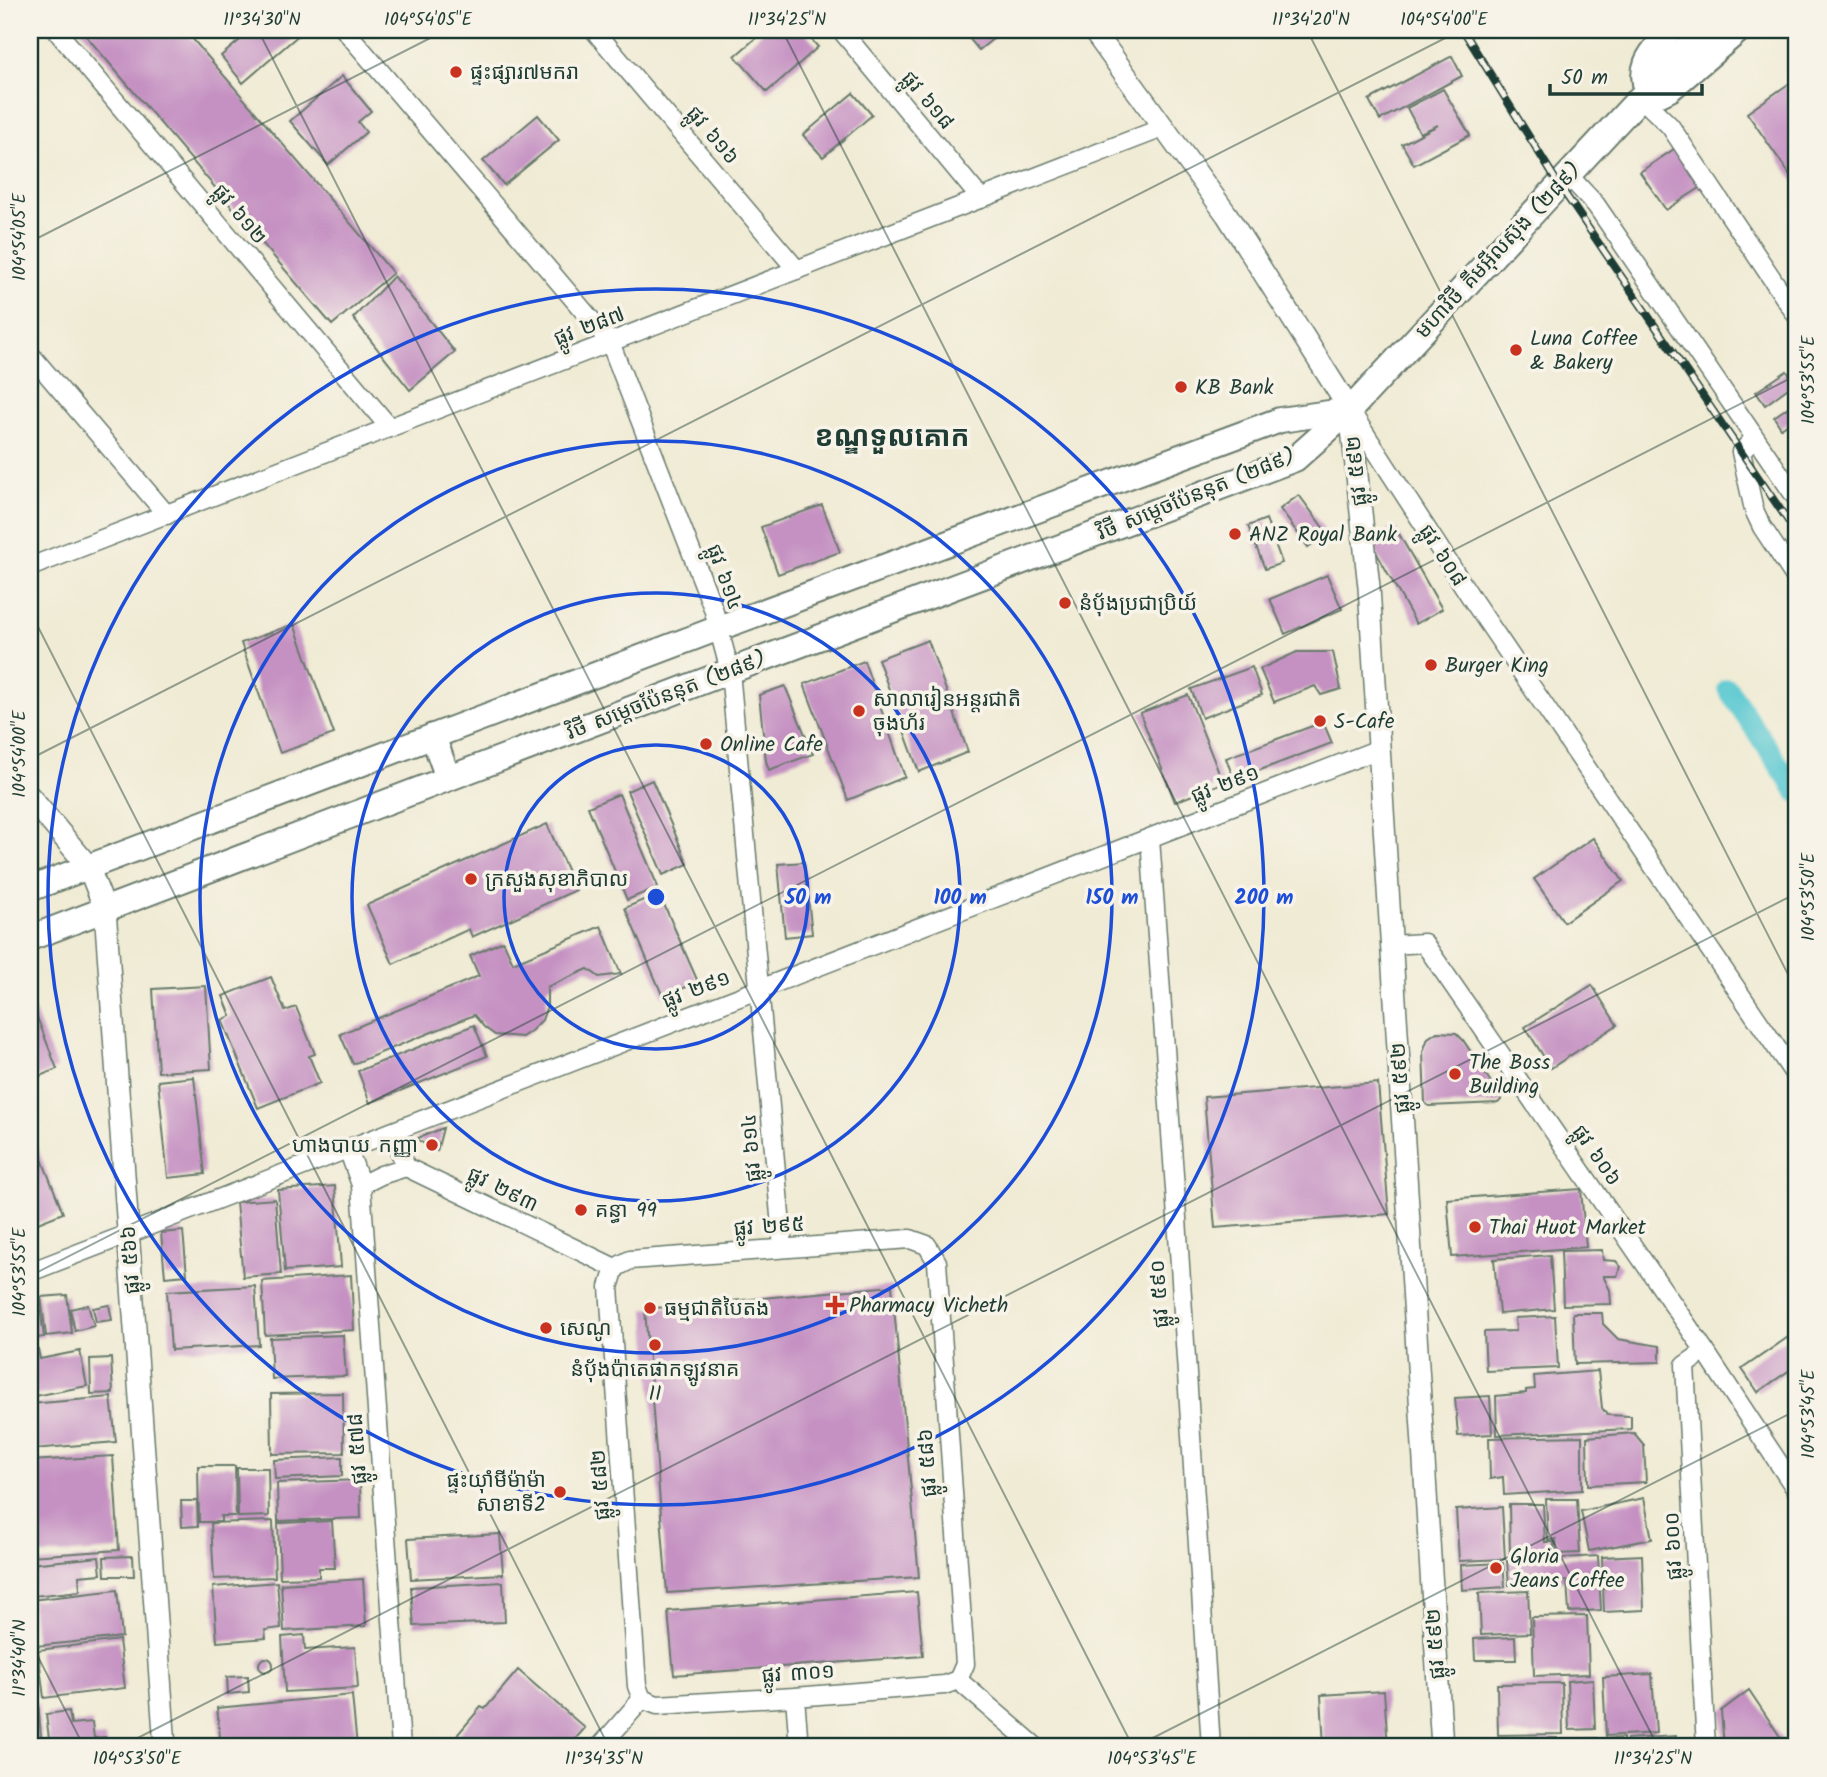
<svg xmlns="http://www.w3.org/2000/svg" width="1827" height="1777" font-family="Kalam,'Noto Sans Khmer',sans-serif">
<style>
.lines{fill:none;stroke-linecap:round;stroke-linejoin:round}
.canal{stroke:#5cc9d2;stroke-width:21}
.building{fill:#c591c2}
.minor-casing{stroke:#687a6c;stroke-width:21}
.tertiary-casing{stroke:#687a6c;stroke-width:24}
.secondary-casing{stroke:#687a6c;stroke-width:28}
.minor{stroke:#fff;stroke-width:18}
.tertiary{stroke:#fff;stroke-width:21}
.secondary{stroke:#fff;stroke-width:24}
.rail-casing{stroke:#1f3d34;stroke-width:8}
.rail{stroke:#f7f3e8;stroke-width:5;stroke-dasharray:16;stroke-linecap:butt}
.ticks{fill:none;stroke:#1f3d34;stroke-width:2;stroke-opacity:0.45}
.ring{fill:none;stroke:#1d4ed8;stroke-width:3.5}
.poi-dot{fill:#c8321e;stroke:#f7f3e8;stroke-width:2.5}
.labels{text-anchor:middle;stroke-width:7;stroke-linejoin:round;paint-order:stroke}
.poi-label{font-size:21px;fill:#1f3d34;stroke:#f7f3e8;text-anchor:start}
.street-label{font-size:21px;fill:#1f3d34;stroke:#f7f3e8}
.district-label{font-size:28px;font-weight:bold;fill:#1f3d34;stroke:#f7f3e8}
.centre{fill:#1d4ed8;stroke:#f7f3e8;stroke-width:3.5}
.ring-label{font-size:21px;text-anchor:middle;font-weight:bold;fill:#1d4ed8;stroke:#f7f3e8;stroke-width:7;stroke-linejoin:round;paint-order:stroke}
.neatline{fill:none;stroke:#1f3d34;stroke-width:2.5}
.ticks-label{font-size:18px;text-anchor:middle;fill:#1f3d34}
</style>
<rect width="100%" height="100%" fill="#f7f3e8"/>
<filter id="ink" filterUnits="userSpaceOnUse"><feTurbulence type="fractalNoise" baseFrequency=".0143" numOctaves="2"/><feDisplacementMap in="SourceGraphic" scale="14" xChannelSelector="R" yChannelSelector="G"/><feConvolveMatrix kernelMatrix="1 2 1 2 8 2 1 2 1" color-interpolation-filters="sRGB"/></filter>
<filter id="wash" filterUnits="userSpaceOnUse"><feTurbulence type="fractalNoise" baseFrequency=".00686" numOctaves="4" result="noise"/><feDisplacementMap in="SourceGraphic" scale="28" xChannelSelector="R" yChannelSelector="G"/><feGaussianBlur stdDeviation="1.57" result="paint"/><feColorMatrix in="noise" values="0 0 0 0 0 0 0 0 0 0 0 0 0 0 0 0 0 1.4 0 .05"/><feComposite in="paint" operator="in"/></filter>
<g filter="url(#wash)">
<rect width="100%" height="100%" fill="#f0ebd4"/>
<g class="lines">
<polyline class="canal" points="1728,689 1797,792"/>
</g>
<g id="blocks">
<g class="building">
<polygon points="81,30 185,30 393,273 332,325"/>
<polygon points="252,30 298,30 301,33 243,83 221,56"/>
<polygon points="765,30 803,30 818,47 767,92 735,56"/>
<polygon points="962,30 1004,30 979,50"/>
<polygon points="1452,56 1462,76 1380,120 1369,100"/>
<polygon points="342,76 371,111 358,122 366,132 328,165 290,121"/>
<polygon points="1797,78 1797,185 1747,113"/>
<polygon points="1443,89 1470,135 1414,165 1402,144 1438,125 1420,133 1407,108"/>
<polygon points="853,93 872,115 823,157 803,135"/>
<polygon points="538,115 559,140 504,185 483,161"/>
<polygon points="1677,147 1703,186 1666,210 1640,172"/>
<polygon points="394,276 455,352 410,390 353,318"/>
<polygon points="1787,371 1795,383 1765,405 1756,392"/>
<polygon points="1797,401 1797,417 1781,428 1774,417"/>
<polygon points="1299,495 1327,533 1308,547 1280,509"/>
<polygon points="822,505 840,552 778,574 761,527"/>
<polygon points="1266,519 1282,563 1265,569 1248,526"/>
<polygon points="1395,527 1442,609 1416,624 1370,541"/>
<polygon points="1327,575 1342,609 1285,634 1270,599"/>
<polygon points="294,624 334,734 280,753 241,643"/>
<polygon points="928,640 968,752 919,772 878,659"/>
<polygon points="1297,652 1333,652 1341,689 1321,695 1315,686 1274,702 1260,669"/>
<polygon points="864,661 905,777 848,800 804,684"/>
<polygon points="1252,667 1262,695 1202,718 1191,689"/>
<polygon points="785,686 813,754 769,770 766,761 759,695"/>
<polygon points="1188,695 1223,783 1175,802 1140,713"/>
<polygon points="1323,722 1332,743 1234,780 1226,758"/>
<polygon points="652,780 688,864 663,875 627,791"/>
<polygon points="619,794 658,887 627,900 588,807"/>
<polygon points="547,824 576,890 472,937 469,929 393,964 367,905"/>
<polygon points="1593,838 1623,881 1564,922 1534,879"/>
<polygon points="804,862 812,934 785,937 778,864"/>
<polygon points="659,893 698,982 663,997 625,908"/>
<polygon points="601,926 621,974 599,977 588,969 547,987 547,1006 542,1020 531,1031 522,1037 495,1035 484,1027 474,1015 353,1064 340,1034 479,976 470,956 503,941 513,963"/>
<polygon points="271,977 285,1011 296,1007 315,1054 309,1056 320,1083 258,1108 222,1020 231,1016 223,996"/>
<polygon points="1592,985 1617,1025 1551,1068 1525,1027"/>
<polygon points="206,986 211,1069 158,1072 153,989"/>
<polygon points="30,999 57,1069 30,1080"/>
<polygon points="474,1025 487,1056 370,1103 358,1071"/>
<polygon points="1437,1032 1456,1033 1463,1040 1500,1096 1501,1100 1498,1103 1429,1106 1425,1103 1423,1052 1428,1038"/>
<polygon points="194,1077 205,1174 168,1178 158,1081"/>
<polygon points="1378,1083 1389,1214 1215,1228 1204,1097"/>
<polygon points="443,1128 437,1151 416,1139"/>
<polygon points="30,1129 63,1213 33,1225 30,1218"/>
<polygon points="335,1186 341,1267 285,1271 278,1190"/>
<polygon points="1581,1189 1586,1247 1452,1257 1447,1199"/>
<polygon points="275,1199 281,1274 243,1277 236,1202"/>
<polygon points="183,1231 187,1275 165,1277 161,1233"/>
<polygon points="1602,1250 1603,1260 1616,1261 1621,1267 1617,1276 1603,1276 1610,1290 1611,1304 1563,1305 1561,1251"/>
<polygon points="1550,1255 1554,1309 1499,1314 1494,1259"/>
<polygon points="351,1275 354,1330 265,1335 262,1281"/>
<polygon points="255,1286 259,1345 171,1350 167,1291"/>
<polygon points="892,1286 919,1577 667,1593 645,1309"/>
<polygon points="38,1292 44,1337 30,1339 30,1293"/>
<polygon points="67,1295 72,1333 46,1336 41,1297"/>
<polygon points="88,1305 94,1326 75,1331 70,1309"/>
<polygon points="109,1305 112,1320 96,1322 93,1308"/>
<polygon points="1573,1313 1602,1313 1603,1324 1618,1339 1660,1346 1660,1362 1575,1364"/>
<polygon points="1555,1316 1558,1368 1486,1371 1484,1332 1516,1331 1515,1318"/>
<polygon points="1797,1331 1797,1365 1758,1392 1742,1369"/>
<polygon points="343,1335 346,1376 272,1379 270,1338"/>
<polygon points="38,1349 40,1359 80,1351 87,1386 30,1397 30,1351"/>
<polygon points="111,1358 113,1393 91,1394 90,1359"/>
<polygon points="1598,1371 1602,1408 1607,1415 1631,1416 1631,1429 1497,1435 1496,1396 1526,1393 1526,1390 1535,1389 1534,1376"/>
<polygon points="343,1393 344,1453 272,1454 271,1394"/>
<polygon points="1490,1396 1492,1434 1458,1436 1455,1398"/>
<polygon points="111,1397 116,1442 33,1449 30,1404"/>
<polygon points="1634,1433 1644,1445 1646,1482 1588,1485 1587,1437"/>
<polygon points="1582,1436 1582,1490 1504,1495 1503,1477 1490,1479 1489,1438"/>
<polygon points="113,1456 119,1550 30,1556 30,1461"/>
<polygon points="342,1457 342,1476 275,1479 274,1460"/>
<polygon points="198,1466 235,1466 236,1516 221,1516 221,1522 199,1522"/>
<polygon points="237,1468 268,1468 269,1516 238,1517"/>
<polygon points="360,1480 361,1518 278,1521 277,1483"/>
<polygon points="1644,1498 1652,1539 1589,1551 1581,1511"/>
<polygon points="1546,1499 1577,1499 1580,1553 1557,1554 1556,1539 1548,1540"/>
<polygon points="181,1501 197,1501 198,1526 182,1527"/>
<polygon points="1509,1504 1543,1504 1545,1542 1554,1542 1554,1554 1510,1555"/>
<polygon points="1502,1507 1505,1559 1459,1561 1456,1510"/>
<polygon points="273,1521 275,1577 214,1579 211,1523"/>
<polygon points="332,1521 335,1568 319,1568 319,1577 280,1578 278,1523"/>
<polygon points="500,1534 503,1574 411,1579 408,1539"/>
<polygon points="1642,1555 1644,1610 1604,1612 1602,1557"/>
<polygon points="133,1556 134,1576 105,1576 104,1557"/>
<polygon points="1598,1556 1601,1610 1569,1612 1567,1581 1509,1585 1507,1561"/>
<polygon points="99,1557 101,1574 79,1576 80,1591 33,1596 30,1564"/>
<polygon points="1503,1563 1505,1587 1462,1590 1461,1565"/>
<polygon points="363,1579 366,1626 284,1631 281,1584"/>
<polygon points="277,1582 281,1628 265,1630 266,1638 217,1642 213,1587"/>
<polygon points="503,1582 505,1622 414,1626 411,1587"/>
<polygon points="117,1590 122,1637 36,1646 31,1600"/>
<polygon points="1528,1591 1530,1633 1481,1635 1479,1593"/>
<polygon points="917,1592 923,1656 674,1675 668,1611"/>
<polygon points="1587,1616 1589,1674 1534,1676 1532,1617"/>
<polygon points="304,1635 305,1650 355,1647 358,1688 285,1692 282,1637"/>
<polygon points="1515,1637 1516,1660 1475,1660 1474,1639"/>
<polygon points="119,1640 125,1688 44,1698 38,1650"/>
<circle cx="266" cy="1665" r="7"/>
<polygon points="518,1670 585,1728 568,1747 447,1747 481,1707 485,1709"/>
<polygon points="1652,1674 1656,1733 1606,1736 1603,1677"/>
<polygon points="248,1676 249,1692 228,1694 227,1677"/>
<polygon points="1593,1679 1595,1729 1569,1730 1567,1681"/>
<polygon points="1562,1683 1563,1734 1498,1735 1497,1684"/>
<polygon points="1749,1690 1787,1747 1724,1747 1721,1711"/>
<polygon points="1384,1691 1388,1747 1324,1747 1321,1695"/>
<polygon points="352,1695 357,1747 221,1747 217,1708"/>
<polygon points="30,1703 38,1703 42,1747 30,1747"/>
<polygon points="69,1711 71,1724 92,1722 94,1738 105,1737 107,1747 50,1747 46,1714"/>
<polygon points="1676,1736 1677,1747 1627,1747 1627,1739"/>
<polygon points="1557,1738 1558,1747 1532,1747 1531,1739"/>
<polygon points="1597,1738 1598,1747 1563,1747 1563,1740"/>
<polygon points="1623,1738 1624,1747 1604,1747 1603,1739"/>
</g>
</g>
</g>
<g filter="url(#ink)">
<use href="#blocks" fill-opacity="0" stroke="#687a6c" stroke-width="2"/>
<g class="lines">
<g class="minor-casing">
<g id="minor">
<polyline points="56,30 390,428"/>
<polyline points="345,30 610,342 713,608 730,671 783,1248"/>
<polyline points="594,30 797,270"/>
<polyline points="841,30 981,199"/>
<polyline points="1640,97 1670,126 1797,316"/>
<polyline points="1568,175 1596,205 1797,499"/>
<polyline points="30,354 167,515"/>
<polyline points="1351,412 1474,602 1797,1078"/>
<polyline points="1755,438 1741,452 1754,510 1762,527 1797,580"/>
<polyline points="30,567 1165,127"/>
<polyline points="1150,838 1176,1203 1211,1747"/>
<polyline points="1392,945 1424,943 1705,1351 1797,1491"/>
<polyline points="392,1132 406,1167 615,1268"/>
<polyline points="348,1149 361,1185 401,1747"/>
<polyline points="361,1185 381,1175 406,1167"/>
<polyline points="615,1268 630,1260 910,1239 927,1245 937,1262 965,1664 958,1680"/>
<polyline points="615,1268 609,1287 637,1686 642,1699"/>
<polyline points="30,1272 1379,749"/>
<polyline points="1705,1351 1685,1365 1706,1747"/>
<polyline points="958,1680 1036,1747"/>
<polyline points="795,1697 799,1747"/>
<polyline points="642,1699 657,1705 795,1697 944,1685 958,1680"/>
<polyline points="600,1747 642,1699"/>
</g>
</g>
<g class="tertiary-casing">
<g id="tertiary">
<polyline points="1093,30 1227,215 1350,410 1369,587 1442,1747"/>
<polyline points="30,797 88,866 105,909 165,1747"/>
</g>
</g>
<g class="secondary-casing">
<g id="secondary">
<polyline points="1647,90 1660,94 1670,89 1739,30"/>
<path d="M1647,90C1637,63 1655,50 1670,30"/>
<polyline points="433,736 448,778"/>
<polyline points="30,889 719,628 1280,420 1350,410"/>
<polyline points="30,938 730,671 1295,459 1350,410 1703,30"/>
</g>
</g>
<use href="#minor" class="minor"/>
<use href="#tertiary" class="tertiary"/>
<use href="#secondary" class="secondary"/>
<g class="rail-casing">
<polyline id="rail" points="1463,30 1559,185 1797,534"/>
</g>
<use href="#rail" class="rail"/>
</g>
</g>
<path class="ticks" d="M258,30L1133,1747M782,30L1658,1747M1307,30L1797,992M30,242L446,30M30,611L609,1747M30,759L1461,30M30,1276L1797,375M30,1641L84,1747M120,1747L1797,893M1135,1747L1797,1410"/>
<g class="ring">
<circle cx="656" cy="897" r="152"/>
<circle cx="656" cy="897" r="304"/>
<circle cx="656" cy="897" r="456"/>
<circle cx="656" cy="897" r="608"/>
</g>
<g class="poi-dot">
<circle cx="456" cy="72" r="7"/>
<circle cx="1516" cy="350" r="7"/>
<circle cx="1181" cy="387" r="7"/>
<circle cx="1235" cy="534" r="7"/>
<circle cx="1065" cy="603" r="7"/>
<circle cx="1431" cy="665" r="7"/>
<circle cx="859" cy="711" r="7"/>
<circle cx="1320" cy="721" r="7"/>
<circle cx="706" cy="744" r="7"/>
<circle cx="471" cy="879" r="7"/>
<circle cx="1455" cy="1074" r="7"/>
<circle cx="432" cy="1145" r="7"/>
<circle cx="581" cy="1210" r="7"/>
<circle cx="1475" cy="1227" r="7"/>
<path d="M831.5 1294.5h7v7h7v7h-7v7h-7v-7h-7v-7h7z"/>
<circle cx="650" cy="1308" r="7"/>
<circle cx="546" cy="1328" r="7"/>
<circle cx="655" cy="1345" r="7"/>
<circle cx="560" cy="1492" r="7"/>
<circle cx="1496" cy="1568" r="7"/>
</g>
<g class="labels">
<g class="poi-label">
<text x="470" y="79">ផ្ទះផ្សារ៧មករា</text>
<text x="1530" y="345">Luna Coffee<tspan x="1530" dy="24">&amp; Bakery</tspan></text>
<text x="1195" y="394">KB Bank</text>
<text x="1249" y="541">ANZ Royal Bank</text>
<text x="1079" y="610">នំបុ័ងប្រជាប្រិយ៍</text>
<text x="1445" y="672">Burger King</text>
<text x="873" y="706">សាលារៀនអន្តរជាតិ<tspan x="873" dy="24">ចុងហ័រ</tspan></text>
<text x="1334" y="728">S-Cafe</text>
<text x="720" y="751">Online Cafe</text>
<text x="485" y="886">ក្រសួងសុខាភិបាល</text>
<text x="1469" y="1069">The Boss<tspan x="1469" dy="24">Building</tspan></text>
<text x="418" y="1152" text-anchor="end">ហាងបាយ កញ្ញា</text>
<text x="595" y="1217">គន្ធា 99</text>
<text x="1489" y="1234">Thai Huot Market</text>
<text x="849" y="1312">Pharmacy Vicheth</text>
<text x="664" y="1315">ធម្មជាតិបៃតង</text>
<text x="560" y="1335">សេណូ</text>
<text x="655" y="1376" text-anchor="middle">នំប៉័ងប៉ាតេផាកឡូវនាគ<tspan x="655" dy="24">II</tspan></text>
<text x="546" y="1487" text-anchor="end">ផ្ទះយ៉ាំមីម៉ាម៉ា<tspan x="546" dy="24">សាខាទី2</tspan></text>
<text x="1510" y="1563">Gloria<tspan x="1510" dy="24">Jeans Coffee</tspan></text>
</g>
<g class="street-label">
<text transform="translate(928 100) rotate(50)" y="7">ផ្លូវ ៦១៨</text>
<text transform="translate(713 135) rotate(50)" y="7">ផ្លូវ ៦១៦</text>
<text transform="translate(240 214) rotate(50)" y="7">ផ្លូវ ៦១២</text>
<text transform="translate(1498 250) rotate(-47)" y="7">មហាវិថី គីមអ៊ីលស៊ុង (២៨៩)</text>
<text transform="translate(589 326) rotate(-21)" y="7">ផ្លូវ ២៨៧</text>
<text transform="translate(1356 471) rotate(-96)" y="7">ផ្លូវ ៥៩២</text>
<text transform="translate(1196 494) rotate(-22)" y="7">វិថី សម្តេចប៉ែននុត (២៨៩)</text>
<text transform="translate(1443 555) rotate(57)" y="7">ផ្លូវ ៦០៨</text>
<text transform="translate(725 577) rotate(70)" y="7">ផ្លូវ ៦១៤</text>
<text transform="translate(666 695) rotate(-21)" y="7">វិថី សម្តេចប៉ែននុត (២៨៩)</text>
<text transform="translate(1225 784) rotate(-21)" y="7">ផ្លូវ ២៩១</text>
<text transform="translate(696 989) rotate(-21)" y="7">ផ្លូវ ២៩១</text>
<text transform="translate(1400 1078) rotate(-94)" y="7">ផ្លូវ ៥៩២</text>
<text transform="translate(751 1148) rotate(-95)" y="7">ផ្លូវ ៦១៤</text>
<text transform="translate(1597 1155) rotate(55)" y="7">ផ្លូវ ៦០៦</text>
<text transform="translate(503 1189) rotate(26)" y="7">ផ្លូវ ២៩៣</text>
<text transform="translate(769 1226) rotate(-4)" y="7">ផ្លូវ ២៩៥</text>
<text transform="translate(130 1260) rotate(-94)" y="7">ផ្លូវ ៥៦៦</text>
<text transform="translate(1159 1294) rotate(-94)" y="7">ផ្លូវ ៥៩០</text>
<text transform="translate(357 1449) rotate(-94)" y="7">ផ្លូវ ៥៧៨</text>
<text transform="translate(927 1463) rotate(-94)" y="7">ផ្លូវ ៥៨៦</text>
<text transform="translate(600 1485) rotate(-94)" y="7">ផ្លូវ ៥៨២</text>
<text transform="translate(1673 1546) rotate(-93)" y="7">ផ្លូវ ៦០០</text>
<text transform="translate(1435 1644) rotate(-94)" y="7">ផ្លូវ ៥៩២</text>
<text transform="translate(798 1673) rotate(-4)" y="7">ផ្លូវ ៣០១</text>
</g>
<g class="district-label">
<text x="892" y="446">ខណ្ឌទួលគោក</text>
</g>
</g>
<circle cx="656" cy="897" r="10" class="centre"/>
<g class="ring-label">
<text x="808" y="904">50 m</text>
<text x="960" y="904">100 m</text>
<text x="1112" y="904">150 m</text>
<text x="1264" y="904">200 m</text>
</g>
<rect width="1827" height="1777" fill="none" stroke="#f7f3e8" stroke-width="77"/>
<path d="M1550 84v10h152v-10" fill="none" stroke="#1f3d34" stroke-width="3.5"/>
<text x="1561" y="84" font-size="21" fill="#1f3d34" stroke="#f7f3e8" stroke-width="5" paint-order="stroke">50 m</text>
<rect x="38" y="38" width="1750" height="1700" class="neatline"/>
<g class="ticks-label">
<text x="262" y="25">11°34'30"N</text>
<text x="428" y="25">104°54'05"E</text>
<text x="787" y="25">11°34'25"N</text>
<text x="1311" y="25">11°34'20"N</text>
<text x="1444" y="25">104°54'00"E</text>
<text transform="translate(19 237) rotate(-90)" y="6">104°54'05"E</text>
<text transform="translate(1808 380) rotate(-90)" y="6">104°53'55"E</text>
<text transform="translate(19 754) rotate(-90)" y="6">104°54'00"E</text>
<text transform="translate(1808 897) rotate(-90)" y="6">104°53'50"E</text>
<text transform="translate(19 1272) rotate(-90)" y="6">104°53'55"E</text>
<text transform="translate(1808 1414) rotate(-90)" y="6">104°53'45"E</text>
<text transform="translate(19 1658) rotate(-90)" y="6">11°34'40"N</text>
<text x="137" y="1764">104°53'50"E</text>
<text x="604" y="1764">11°34'35"N</text>
<text x="1152" y="1764">104°53'45"E</text>
<text x="1653" y="1764">11°34'25"N</text>
</g>
</svg>
